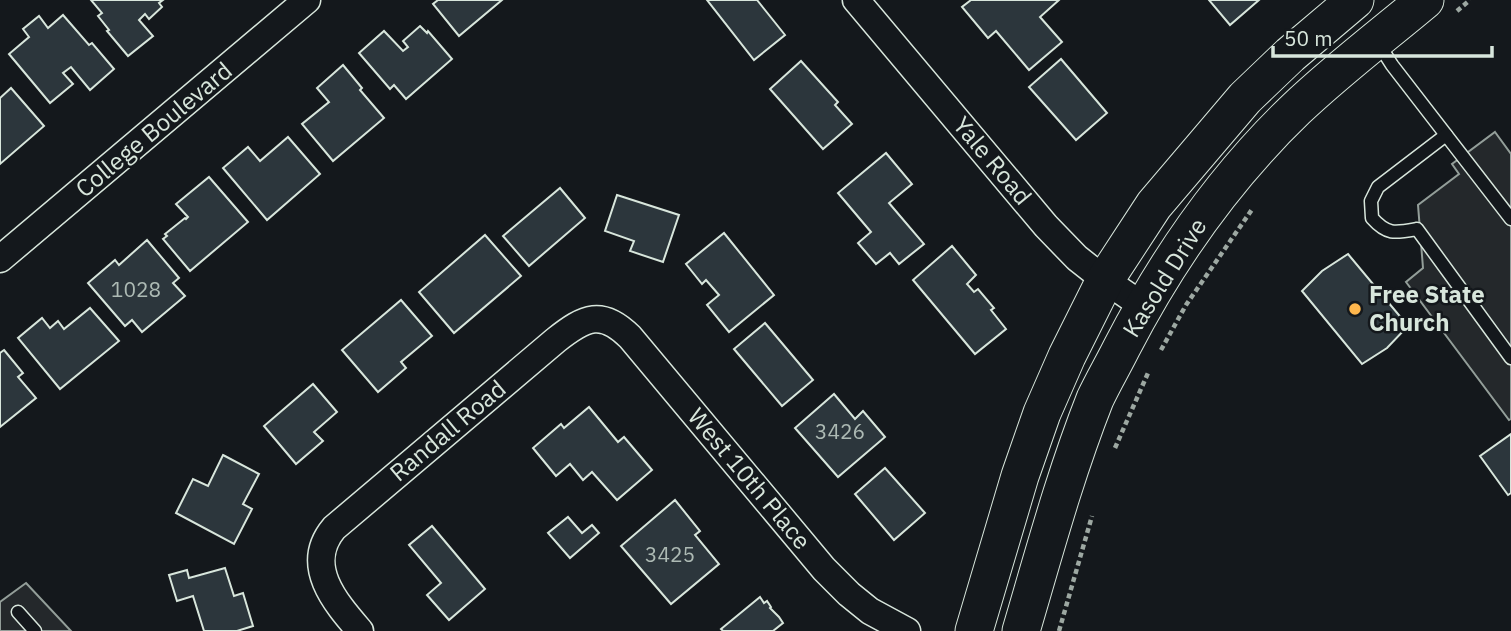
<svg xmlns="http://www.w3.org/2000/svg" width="1511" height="631" font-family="'IBM Plex Sans',sans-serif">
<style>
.parking{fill:#24282b;stroke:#939e99;stroke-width:2}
.building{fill:#2c363c;stroke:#d8e6dc;stroke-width:2}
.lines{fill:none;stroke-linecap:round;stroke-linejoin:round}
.service-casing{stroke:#d8e6dc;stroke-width:15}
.minor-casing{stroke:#d8e6dc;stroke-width:29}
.secondary-casing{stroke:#d8e6dc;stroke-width:39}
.path{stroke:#9da8a2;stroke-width:4.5;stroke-dasharray:5 3.5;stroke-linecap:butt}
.service{stroke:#14181c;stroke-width:12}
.minor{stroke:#14181c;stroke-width:26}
.secondary{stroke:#14181c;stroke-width:37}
.poi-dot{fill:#ffb74d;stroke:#14181c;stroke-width:2.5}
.labels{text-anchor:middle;stroke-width:5;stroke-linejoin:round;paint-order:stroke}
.number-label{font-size:21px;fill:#adbab4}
.street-label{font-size:24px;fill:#d8e6dc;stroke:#14181c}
.poi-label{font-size:24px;font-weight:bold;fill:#d8e6dc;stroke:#14181c;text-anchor:start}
</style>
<rect width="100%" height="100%" fill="#14181c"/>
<g class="parking">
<polygon points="1495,132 1511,154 1511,419 1509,420 1406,282 1423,268 1418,205 1459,174 1452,164"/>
<polygon points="26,583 71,631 0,631 0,602"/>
</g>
<g class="building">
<polygon points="91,0 163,0 159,3 162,7 149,19 145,14 139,20 153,36 128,56 107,31 109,30 98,16 102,13"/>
<polygon points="438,0 502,0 459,36 433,4"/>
<polygon points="707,0 757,0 785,35 754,60"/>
<polygon points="971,0 1059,0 1040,17 1062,42 1029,70 996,31 988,38 962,7"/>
<polygon points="1209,0 1259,0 1230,25"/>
<polygon points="63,15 89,45 92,43 114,69 90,90 71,67 63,73 73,84 50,103 9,54 29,37 23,29 39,16 48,28"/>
<polygon points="420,26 427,33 428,31 452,59 406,99 394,85 390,89 359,53 384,31 403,51 408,47 403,41"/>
<polygon points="1061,59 1107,113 1076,140 1029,87"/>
<polygon points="801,61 838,102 835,105 852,124 823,149 770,89"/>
<polygon points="343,65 362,88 360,90 384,118 333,161 302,124 329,102 317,88"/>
<polygon points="11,88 44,126 0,164 0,98"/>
<polygon points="288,137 320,174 267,220 223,168 248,147 260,161"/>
<polygon points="886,153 912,184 889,203 924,244 899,264 890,253 876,264 858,243 871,232 838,193"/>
<polygon points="209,177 248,222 190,271 163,239 167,236 165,234 185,218 186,219 188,217 176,204"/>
<polygon points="560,188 585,218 529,266 503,236"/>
<polygon points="617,195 679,215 663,262 630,251 634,241 605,231"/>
<polygon points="724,233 774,295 729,332 707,305 719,295 706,280 702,284 686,264"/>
<polygon points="485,235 521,276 454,333 419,292"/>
<polygon points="147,240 179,278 173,283 185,296 142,332 132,320 125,326 88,283 115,260 119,265"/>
<polygon points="952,246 976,275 967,284 974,292 978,289 994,308 991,310 1006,329 975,354 913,280"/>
<polygon points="1348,254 1408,326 1387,348 1362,364 1302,291 1322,271"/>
<polygon points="401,300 432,336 401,362 406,368 378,392 342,350"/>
<polygon points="90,308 119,341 60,389 18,338 42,318 50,328 58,321 64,329"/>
<polygon points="765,323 813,380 782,406 734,349"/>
<polygon points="4,350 23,373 18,377 36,398 0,427 0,353"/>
<polygon points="313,384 337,412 314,432 323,441 296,464 264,426"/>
<polygon points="834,394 855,419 863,411 885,437 838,477 795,428"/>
<polygon points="589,407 618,442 624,437 652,470 617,500 592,472 583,480 570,464 556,476 533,448 561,424 564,428"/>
<polygon points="1511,434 1511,493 1508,495 1480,456"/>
<polygon points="223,455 259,474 243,504 252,509 234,544 176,513 193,479 208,486"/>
<polygon points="885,468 925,513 894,540 855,494"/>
<polygon points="675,500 700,531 695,535 719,564 671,604 621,546"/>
<polygon points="568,517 582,533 592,525 599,533 570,558 548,533"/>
<polygon points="432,526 485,589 449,620 427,595 441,583 409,545"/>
<polygon points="225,568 234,596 243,593 253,626 237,631 204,631 193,596 177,601 169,575 187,570 189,578"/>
<polygon points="760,597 764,603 767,601 771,607 770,608 779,617 783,623 773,631 723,631 721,629"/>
</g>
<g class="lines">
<g class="service-casing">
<g id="service">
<polyline points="1378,43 1392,65 1511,219"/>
<path d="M1446,135L1378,187L1371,201L1372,218C1387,235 1395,233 1417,229L1511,358"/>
<polyline points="18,612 35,631"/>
</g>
</g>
<g class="minor-casing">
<g id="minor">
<polyline points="856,0 1046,226 1077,258 1105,280 1143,306"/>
<polyline points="0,259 307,0"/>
<path d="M360,631C335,602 303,565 334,528L556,340C585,317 602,309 630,337L824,569L849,594L870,611L907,631"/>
</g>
</g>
<g class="secondary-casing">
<g id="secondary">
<polyline points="974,631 1020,476 1042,413 1067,356 1105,280 1154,205 1245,98 1290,55 1355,0"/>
<path d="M1021,631C1044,553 1065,475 1095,399C1103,382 1113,365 1122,347C1167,260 1224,178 1296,109C1337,70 1382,36 1425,0"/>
</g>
</g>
<g class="path">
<polyline points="1457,11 1470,0"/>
<polyline points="1161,350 1186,305 1253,208"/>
<polyline points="1115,448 1148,373"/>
<polyline points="1059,631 1092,516"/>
</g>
<use href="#service" class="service"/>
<use href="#minor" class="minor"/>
<use href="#secondary" class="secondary"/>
</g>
<circle class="poi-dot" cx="1355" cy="309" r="7"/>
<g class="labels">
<g class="number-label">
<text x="136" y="297">1028</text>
<text x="840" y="439">3426</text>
<text x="670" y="562">3425</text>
</g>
<g class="street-label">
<text transform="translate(154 130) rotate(-40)" y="8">College Boulevard</text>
<text transform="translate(992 161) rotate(50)" y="8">Yale Road</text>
<text transform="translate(1165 278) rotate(-58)" y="8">Kasold Drive</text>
<text transform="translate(448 431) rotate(-40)" y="8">Randall Road</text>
<text transform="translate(749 479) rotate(50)" y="8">West 10th Place</text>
</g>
<g class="poi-label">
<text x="1369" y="303">Free State<tspan x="1369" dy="28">Church</tspan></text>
</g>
</g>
<path d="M1273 46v10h219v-10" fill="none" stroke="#d8e6dc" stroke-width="3.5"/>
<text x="1284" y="46" font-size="21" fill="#d8e6dc" stroke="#14181c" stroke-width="5" paint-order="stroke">50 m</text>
</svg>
